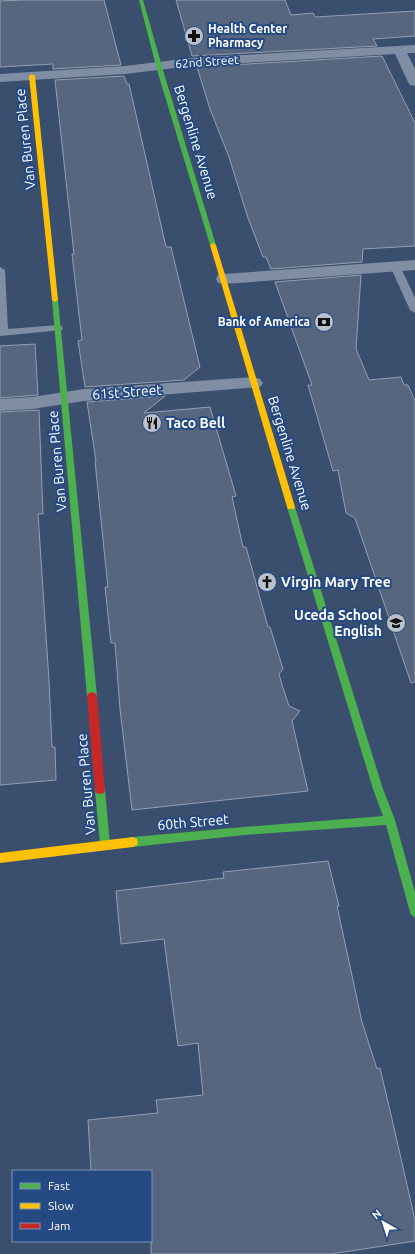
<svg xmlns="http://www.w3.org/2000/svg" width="415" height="1254" font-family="Ubuntu,sans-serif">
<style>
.building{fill:#56667f;stroke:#949fb2}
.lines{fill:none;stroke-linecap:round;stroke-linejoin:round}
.lane{fill:#808ea3;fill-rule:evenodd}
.street{fill:#808ea3;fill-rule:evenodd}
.fast{fill:#4caf50;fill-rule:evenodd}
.slow{fill:#ffc107;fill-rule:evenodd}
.jam{fill:#c62828;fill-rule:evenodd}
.labels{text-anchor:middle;stroke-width:4;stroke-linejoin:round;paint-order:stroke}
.far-poi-label{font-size:12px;font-weight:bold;fill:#fff;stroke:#254982;text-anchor:start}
.far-street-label{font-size:12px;fill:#fff;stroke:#254982}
.street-label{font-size:14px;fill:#fff;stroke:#254982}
.poi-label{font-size:14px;font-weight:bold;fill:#fff;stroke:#254982;text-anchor:start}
</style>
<rect width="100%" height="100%" fill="#3a4e6d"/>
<g class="building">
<polygon points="22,0 104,0 121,65 53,69 53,64 0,67 0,1"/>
<polygon points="176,0 285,0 291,15 313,13 315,17 415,11 415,36 373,39 377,46 192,56"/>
<polygon points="382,56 415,123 415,246 363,249 362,262 271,269 266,257 263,257 248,218 229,157 210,109 197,67"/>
<polygon points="124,76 127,84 129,84 166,247 171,247 200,367 184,380 85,387 78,341 82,340 72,254 74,254 55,80"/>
<polygon points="361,275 356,349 369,380 401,377 404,385 408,385 415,401 415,682 411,683 355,518 346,513 338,470 333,471 308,385 312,385 275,282"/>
<polygon points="35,344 38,395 0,398 0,346"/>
<polygon points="165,396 144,413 210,407 236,496 232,497 243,547 246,547 268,627 270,627 283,669 279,674 283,688 289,706 300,711 292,721 308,791 132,810 120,709 115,643 111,643 105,587 108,587 105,559 95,461 96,461 87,402"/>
<polygon points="39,410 43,514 38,514 49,681 52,747 55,747 56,780 0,785 0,412"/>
<polygon points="328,861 339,906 337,906 362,1022 377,1069 380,1068 392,1119 415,1220 415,1241 331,1254 151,1254 151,1171 91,1171 88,1120 158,1113 156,1100 203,1095 198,1043 178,1046 164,939 121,944 116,891 224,878 223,872"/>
</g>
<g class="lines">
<g class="lane">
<polygon points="395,263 400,266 415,298 415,313 410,310 390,266"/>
<polygon points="0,267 5,270 8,329 58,325 62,326 63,328 62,330 0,336"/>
</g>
<g class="street">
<polygon points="415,45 415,53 407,53 415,69 415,86 410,85 408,82 395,54 191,66 125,74 0,82 0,74 125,66 191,58"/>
<polygon points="415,260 415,270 224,284 218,283 216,279 218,275 224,274"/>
<polygon points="254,377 260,379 263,383 260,387 84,401 32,409 0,411 0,399 32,397 84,389"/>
</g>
<g class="fast">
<polygon points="139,0 143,0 163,70 216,245 215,246 210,245 157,70"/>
<polygon points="55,298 58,300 97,696 95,699 89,699 87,696 52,300"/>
<polygon points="291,504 295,507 383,789 395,820 415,892 415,917 411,915 410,912 386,825 244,835 133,847 129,845 128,842 129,839 133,837 244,827 383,816 373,789 287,507"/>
<polygon points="100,786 104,787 105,790 110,844 109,847 105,849 101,847 100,844 95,790 96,787"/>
</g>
<g class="slow">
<polygon points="32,74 35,76 58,300 55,302 52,300 29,76"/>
<polygon points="213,243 216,245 295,507 294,509 288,509 287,507 210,245"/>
<polygon points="133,837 137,839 138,842 137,845 133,847 0,863 0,853"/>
</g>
<polygon class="jam" points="92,692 95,693 97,696 105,790 104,793 100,794 96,793 95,790 87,696 89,693"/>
</g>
<defs>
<g id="pharmacy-disc" transform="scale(1)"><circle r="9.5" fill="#bac1cc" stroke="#254982"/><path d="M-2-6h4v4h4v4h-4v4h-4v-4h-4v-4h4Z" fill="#111"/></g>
<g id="bank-disc" transform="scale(1)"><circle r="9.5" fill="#bac1cc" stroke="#254982"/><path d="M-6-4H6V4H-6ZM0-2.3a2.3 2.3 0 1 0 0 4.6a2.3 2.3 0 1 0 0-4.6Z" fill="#111"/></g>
<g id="restaurant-disc" transform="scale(1)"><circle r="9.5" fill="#bac1cc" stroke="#254982"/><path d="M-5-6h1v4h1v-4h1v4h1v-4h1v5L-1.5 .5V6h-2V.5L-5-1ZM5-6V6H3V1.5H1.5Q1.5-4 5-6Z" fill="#111"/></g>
<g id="church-disc" transform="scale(1)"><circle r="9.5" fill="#bac1cc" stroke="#254982"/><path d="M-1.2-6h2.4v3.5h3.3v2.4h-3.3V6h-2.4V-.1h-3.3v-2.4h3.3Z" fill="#111"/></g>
<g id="school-disc" transform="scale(1)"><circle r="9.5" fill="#bac1cc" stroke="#254982"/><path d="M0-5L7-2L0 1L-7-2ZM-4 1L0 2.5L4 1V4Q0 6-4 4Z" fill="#111"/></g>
</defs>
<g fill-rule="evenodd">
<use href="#pharmacy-disc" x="194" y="36"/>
<use href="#bank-disc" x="324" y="322"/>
<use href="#restaurant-disc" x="152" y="423"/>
<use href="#church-disc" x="267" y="582"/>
<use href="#school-disc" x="396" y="623"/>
</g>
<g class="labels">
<g class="far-poi-label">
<text x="208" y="33">Health Center<tspan x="208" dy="14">Pharmacy</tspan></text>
<text x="310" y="326" text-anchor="end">Bank of America</text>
</g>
<g class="far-street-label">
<text transform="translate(207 62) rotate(-4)" y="4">62nd Street</text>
</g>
<g class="street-label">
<text transform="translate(25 139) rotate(-96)" y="5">Van Buren Place</text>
<text transform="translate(196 142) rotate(73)" y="5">Bergenline Avenue</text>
<text transform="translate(127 392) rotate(-4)" y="5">61st Street</text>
<text transform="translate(290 453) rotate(73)" y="5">Bergenline Avenue</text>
<text transform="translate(57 461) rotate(-95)" y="5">Van Buren Place</text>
<text transform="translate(86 784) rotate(-95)" y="5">Van Buren Place</text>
<text transform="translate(193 822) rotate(-5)" y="5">60th Street</text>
</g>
<g class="poi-label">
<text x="166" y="428">Taco Bell</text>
<text x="281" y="587">Virgin Mary Tree</text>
<text x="382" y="620" text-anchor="end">Uceda School<tspan x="382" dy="16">English</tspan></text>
</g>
</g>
<rect x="12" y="1170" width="140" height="72" fill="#254982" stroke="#7c92b4"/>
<rect x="20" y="1183" width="20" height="6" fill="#4caf50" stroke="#7c92b4"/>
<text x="48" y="1190" font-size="12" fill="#ffffff">Fast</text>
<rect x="20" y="1203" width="20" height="6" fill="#ffc107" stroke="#7c92b4"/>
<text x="48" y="1210" font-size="12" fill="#ffffff">Slow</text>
<rect x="20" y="1223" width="20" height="6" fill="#c62828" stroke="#7c92b4"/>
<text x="48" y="1230" font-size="12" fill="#ffffff">Jam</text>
<g transform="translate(383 1222) rotate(321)" stroke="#254982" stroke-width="3" paint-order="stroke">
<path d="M0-3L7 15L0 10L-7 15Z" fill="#ffffff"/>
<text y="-6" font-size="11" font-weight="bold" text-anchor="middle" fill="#ffffff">N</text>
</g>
</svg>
